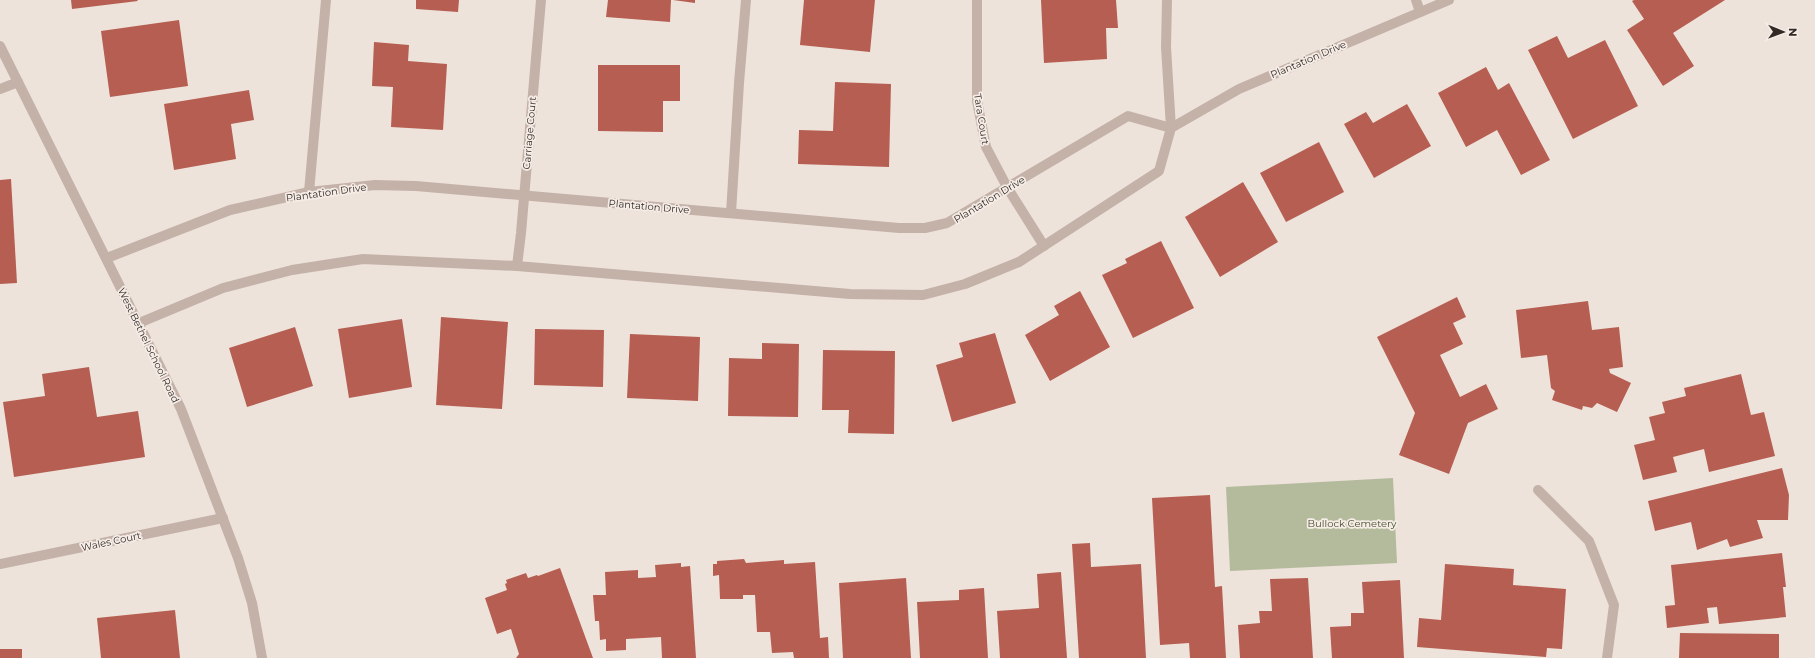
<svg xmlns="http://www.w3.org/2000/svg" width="1815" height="658" font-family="Montserrat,sans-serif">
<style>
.green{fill:#b4bb9d}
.building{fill:#b65e51}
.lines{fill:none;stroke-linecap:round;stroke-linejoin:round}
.lane{stroke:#c4b2a9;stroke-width:10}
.street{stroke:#c4b2a9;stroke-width:10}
.labels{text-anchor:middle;stroke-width:3.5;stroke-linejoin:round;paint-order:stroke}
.street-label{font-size:10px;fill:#322a27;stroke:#f6ede7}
.park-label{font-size:10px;fill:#454d2e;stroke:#f6ede7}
</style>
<rect width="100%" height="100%" fill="#eee3db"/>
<polygon class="green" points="1393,478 1397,563 1230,571 1226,487"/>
<g class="building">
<polygon points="71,0 137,0 138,1 72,9"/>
<polygon points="416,0 459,0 458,12 416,9"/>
<polygon points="608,0 671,0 670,22 606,17"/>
<polygon points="673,0 695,0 695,3"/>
<polygon points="804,0 875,0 870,52 800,45"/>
<polygon points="1041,0 1116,0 1118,28 1106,28 1107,59 1044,63"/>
<polygon points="1634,0 1725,0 1673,33 1694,66 1663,86 1627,30 1644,19 1632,1"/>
<polygon points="179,20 188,86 110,97 101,31"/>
<polygon points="1557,36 1568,58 1605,40 1638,106 1573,139 1528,50"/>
<polygon points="374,42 409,45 408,61 447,64 443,130 391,127 393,87 372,86"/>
<polygon points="598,65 680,65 680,101 663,101 663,132 598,131"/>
<polygon points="1486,67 1498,90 1509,83 1550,160 1521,175 1497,130 1466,147 1438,93"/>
<polygon points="835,82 891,84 889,167 798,164 799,130 833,131"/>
<polygon points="249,90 254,120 231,124 236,159 174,170 164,104"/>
<polygon points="1407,104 1431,146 1374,178 1344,124 1366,112 1373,123"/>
<polygon points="1319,142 1344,192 1286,222 1260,173"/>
<polygon points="11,179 17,283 0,284 0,180"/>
<polygon points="1243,182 1278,242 1220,277 1185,217"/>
<polygon points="1161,241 1194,308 1133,338 1102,275 1127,263 1125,259"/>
<polygon points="1080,291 1110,347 1050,381 1025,335 1059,315 1054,306"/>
<polygon points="1457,297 1466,317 1453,323 1463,344 1440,355 1460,397 1486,384 1498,409 1468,423 1449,474 1399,455 1415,413 1377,337"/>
<polygon points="1588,301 1592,330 1619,327 1623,367 1609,369 1610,373 1631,383 1617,412 1597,403 1592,408 1583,406 1582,410 1552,400 1555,391 1551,388 1547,355 1521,358 1516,310"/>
<polygon points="441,317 508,322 502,409 436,405"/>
<polygon points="402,319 412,387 349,398 338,329"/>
<polygon points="295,327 313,386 247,407 229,348"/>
<polygon points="535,329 604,330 603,387 534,385"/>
<polygon points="995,333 1016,403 952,422 936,365 963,357 959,343"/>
<polygon points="630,334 700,337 698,401 627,398"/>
<polygon points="762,343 799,344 798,417 728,416 729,358 762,359"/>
<polygon points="823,350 895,351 894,434 848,433 849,410 822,410"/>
<polygon points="89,367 97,417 138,411 145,457 14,477 3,402 45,396 42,374"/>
<polygon points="1741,374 1751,415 1764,412 1775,456 1709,472 1704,449 1673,457 1677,472 1643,480 1634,445 1655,440 1649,417 1665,413 1662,402 1686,396 1684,388"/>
<polygon points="1782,468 1789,495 1788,520 1757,520 1763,538 1730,547 1727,539 1697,550 1691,522 1655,531 1648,501"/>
<polygon points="1210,495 1215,587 1222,586 1226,658 1190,658 1189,643 1160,645 1152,498"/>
<polygon points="1090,543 1091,567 1141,564 1146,658 1079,658 1072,544"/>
<polygon points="1782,553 1786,587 1783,587 1786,617 1719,624 1717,607 1707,608 1709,623 1667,628 1665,606 1675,605 1671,565"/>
<polygon points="744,559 746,563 784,560 784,564 815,562 820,638 828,637 829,658 794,658 793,652 772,653 770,632 757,632 755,595 743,595 743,599 720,599 719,575 713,576 713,564 717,564 717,561"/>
<polygon points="681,563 681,567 690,566 696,658 662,658 661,637 626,639 626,650 606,651 606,639 600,640 599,621 595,621 593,595 606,595 605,572 638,570 638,578 656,577 655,565"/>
<polygon points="1445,564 1514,569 1513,585 1566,589 1562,649 1547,648 1546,657 1417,647 1419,618 1441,620"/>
<polygon points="560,568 593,658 516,658 519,654 511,629 497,634 485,598 507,590 505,584 507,583 506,580 526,573 528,578 537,575 538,576"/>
<polygon points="1061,572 1067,658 1000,658 997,611 1039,608 1037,574"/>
<polygon points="906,578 911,658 843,658 839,583"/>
<polygon points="1308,578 1313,658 1240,658 1238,625 1260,623 1259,611 1272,611 1270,579"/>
<polygon points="1400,580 1404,658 1332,658 1330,627 1351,626 1351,613 1364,613 1362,582"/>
<polygon points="984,588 988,658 920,658 917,602 959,600 959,590"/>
<polygon points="175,610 180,658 101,658 97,618"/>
<polygon points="1680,633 1779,634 1779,658 1679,658"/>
<rect x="0" y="649" width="22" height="9"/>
</g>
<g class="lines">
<g class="lane">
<polyline points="1167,0 1166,47 1171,128"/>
<polyline points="309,192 326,0"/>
<polyline points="731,213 739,83 746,0"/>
</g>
<g class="street">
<polyline points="977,0 977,101 986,147 1007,187 1044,246"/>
<polyline points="1416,0 1420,12"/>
<polyline points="0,46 181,409 238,558 252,603 262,658"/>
<polyline points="0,89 18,82"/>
<polyline points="107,258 230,210 309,192 375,185 416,186 899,228 925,228 947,223 1128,116 1171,128"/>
<polyline points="517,266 521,233 541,0"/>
<polyline points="139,323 223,288 292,270 363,259 517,266 850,294 923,295 965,284 1019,262 1159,171 1171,128 1239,89 1449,0"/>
<polyline points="1538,490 1589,541 1614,605 1607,658"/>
<polyline points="0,564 223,518"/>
</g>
</g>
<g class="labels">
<g class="street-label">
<text transform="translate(1308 59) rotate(-23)" y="4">Plantation Drive</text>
<text transform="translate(982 119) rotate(81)" y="4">Tara Court</text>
<text transform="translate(529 133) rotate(-85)" y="4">Carriage Court</text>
<text transform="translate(326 192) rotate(-8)" y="4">Plantation Drive</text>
<text transform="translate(989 199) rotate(-31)" y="4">Plantation Drive</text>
<text transform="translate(649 206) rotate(5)" y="4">Plantation Drive</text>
<text transform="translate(149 345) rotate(64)" y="4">West Bethel School Road</text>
<text transform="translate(111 541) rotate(-12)" y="4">Wales Court</text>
</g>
<g class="park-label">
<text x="1352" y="527">Bullock Cemetery</text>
</g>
</g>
<g transform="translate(1783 32) rotate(91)" stroke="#f6ede7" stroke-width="3" paint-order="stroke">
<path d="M0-3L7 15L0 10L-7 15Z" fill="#322a27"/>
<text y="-6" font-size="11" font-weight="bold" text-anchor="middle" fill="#322a27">N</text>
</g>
</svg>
